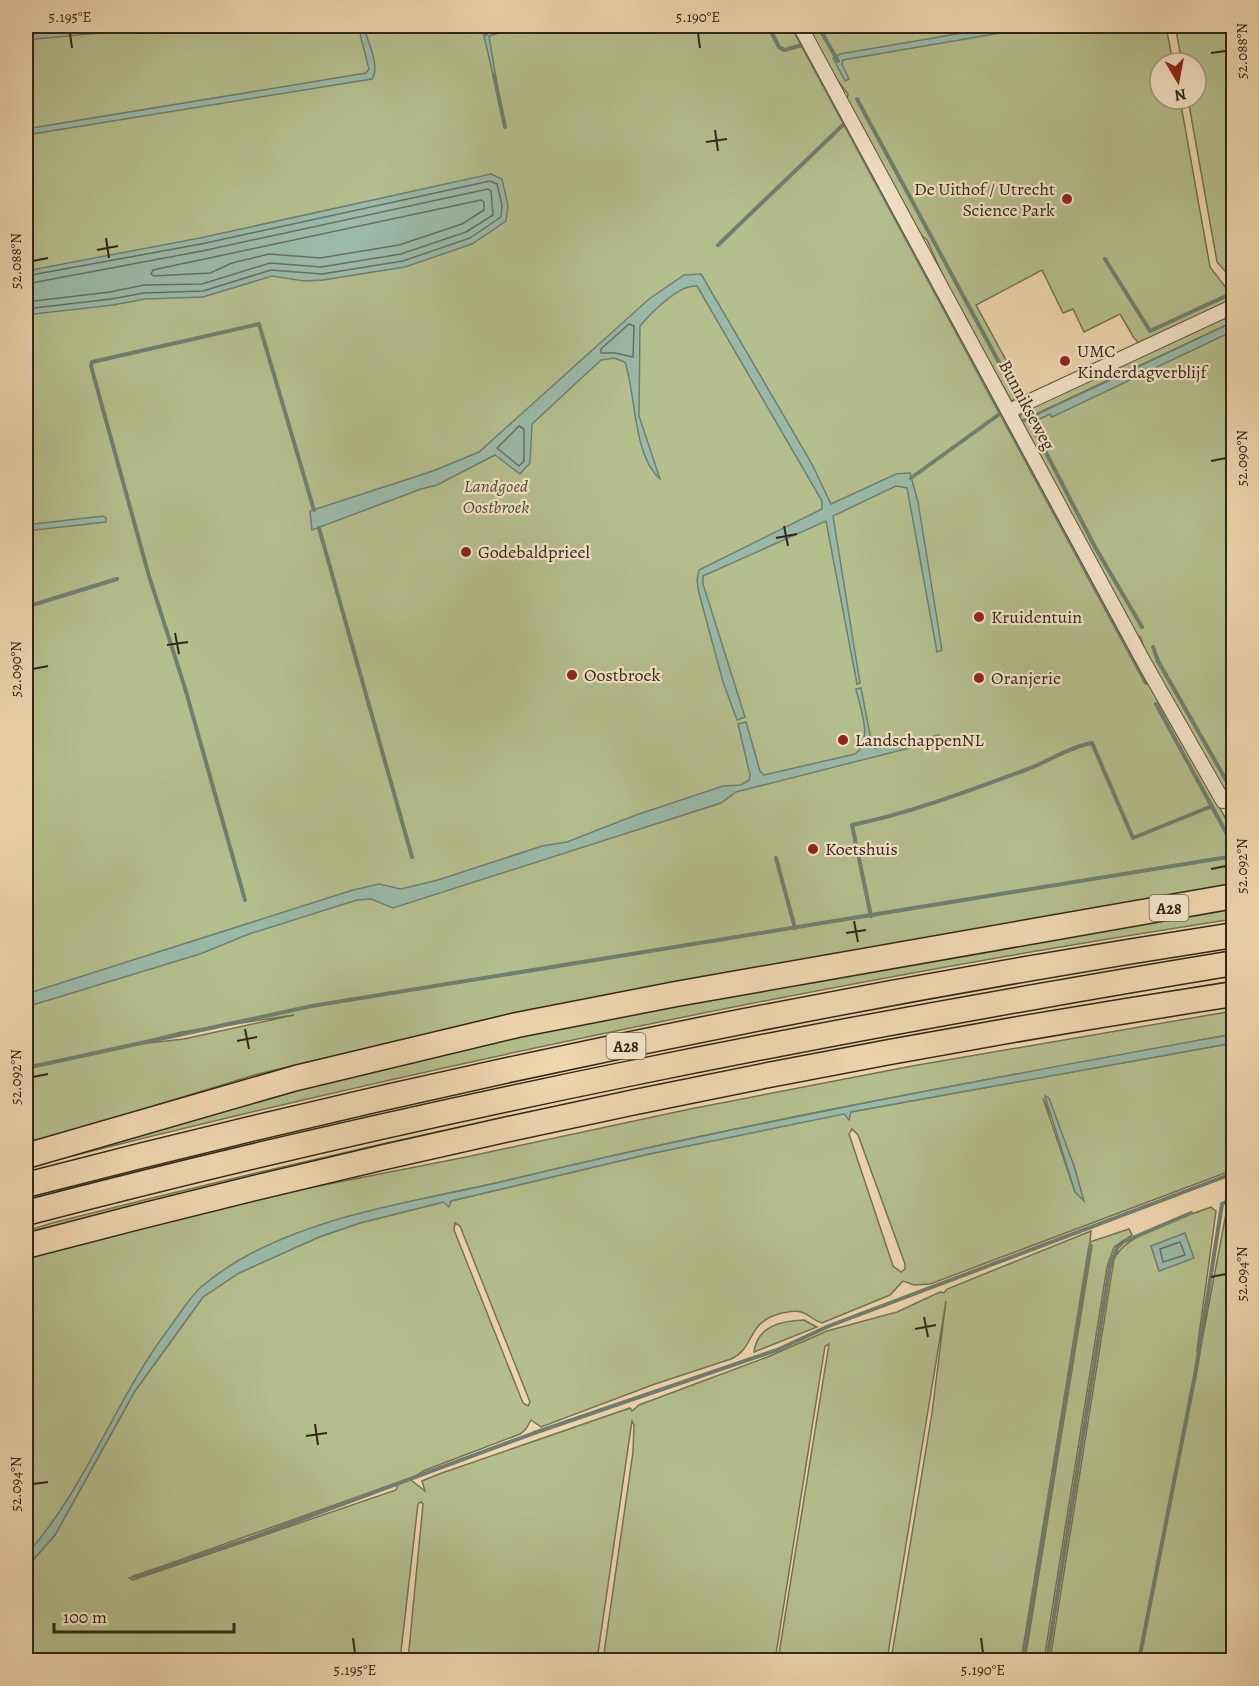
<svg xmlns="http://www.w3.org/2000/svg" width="1259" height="1686" font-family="Alegreya,serif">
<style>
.green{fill:#b5bf8e;stroke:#747354;stroke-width:1.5;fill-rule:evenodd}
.water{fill:#9ab9a9;stroke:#707f70;stroke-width:1.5}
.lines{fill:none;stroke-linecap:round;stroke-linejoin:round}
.shore{stroke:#667062;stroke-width:1.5}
.stream{stroke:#707f70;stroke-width:4}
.street-casing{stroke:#61533f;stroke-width:16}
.highway-casing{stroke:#32271a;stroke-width:27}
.street{stroke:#f5e4cb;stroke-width:14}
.highway{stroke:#efd6af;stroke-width:24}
.ticks{fill:none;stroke:#32271a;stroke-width:2}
.poi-dot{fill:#8f2418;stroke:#f5e4cb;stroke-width:2}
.labels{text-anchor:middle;stroke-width:4.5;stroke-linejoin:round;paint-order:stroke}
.shield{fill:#f5e4cb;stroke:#6c604f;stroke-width:1.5}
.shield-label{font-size:16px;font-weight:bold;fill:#32271a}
.poi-label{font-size:18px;fill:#32271a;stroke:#f5e4cb;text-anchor:start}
.street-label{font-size:18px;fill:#32271a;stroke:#f5e4cb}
.park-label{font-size:18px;font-style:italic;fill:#534d37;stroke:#f5e4cb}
.neatline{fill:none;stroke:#32271a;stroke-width:2}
.ticks-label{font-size:15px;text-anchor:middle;fill:#32271a}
</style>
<rect width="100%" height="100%" fill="#efd6af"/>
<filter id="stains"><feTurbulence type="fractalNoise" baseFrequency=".00333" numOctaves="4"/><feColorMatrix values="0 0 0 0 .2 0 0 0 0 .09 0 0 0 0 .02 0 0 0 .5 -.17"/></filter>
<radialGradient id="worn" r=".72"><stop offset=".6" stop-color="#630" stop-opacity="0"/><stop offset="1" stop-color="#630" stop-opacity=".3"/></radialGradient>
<g class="green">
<path d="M26,26H797L1150,681L1156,698L1233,831V885L524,1011L258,1074L26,1145ZM294,1015L184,1039L130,1045L182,1032Z"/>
<polygon points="805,26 1166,26 1173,63 1160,63 1160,99 1180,99 1210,267 1227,289 1231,301 1141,345 1134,338 1120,314 1084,332 1073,309 1063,313 1042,270 976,305 1025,395 1011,401 944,278 927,240 921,235 847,100 848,94 834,76"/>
<polygon points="1178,26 1233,26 1233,280 1217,262 1188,99 1196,99 1196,63 1182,63 1176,30"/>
<polygon points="1233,311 1233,322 1023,420 1035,421 1233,324 1233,809 1148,661 1141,638 1134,632 1020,419 1021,413"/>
<path d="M1233,909V919C837,980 444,1062 56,1160L57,1157L334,1078L634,1011Z"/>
<path d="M1233,981V989L26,1242V1231L52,1223C442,1124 836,1044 1233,981Z"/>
<path d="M1233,1011V1034C997,1078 760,1119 526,1176C428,1199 328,1213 238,1261C224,1269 212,1280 199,1289L50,1528L26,1555V1255L293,1191L466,1157L690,1109L912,1066Z"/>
<path d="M1233,1043V1170L930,1284L914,1285L903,1281L890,1295L822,1323C814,1321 809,1314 801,1312C795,1310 788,1312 782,1313C745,1322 756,1348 731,1359L655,1384L541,1427L531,1420L526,1429L520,1434L423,1471L411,1480L425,1491L422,1481L439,1474L630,1408L632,1411L639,1405L770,1356L827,1331L897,1312L940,1292L944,1293L947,1289L1091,1231L1090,1242L1129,1229L1132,1235L1114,1247L1107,1267L1044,1660H1025L1092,1246L1090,1243L1021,1660H891L932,1413L946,1301L887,1660H778L829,1344L825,1346L775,1660H603L633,1452L634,1425L632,1421L597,1660H408L423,1504L421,1502L418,1504L400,1660H26V1568L55,1535L135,1391L203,1297L239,1273L319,1237L360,1223L444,1202L449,1206L451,1201L649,1154L844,1113L849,1119L850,1112ZM1043,1098L1074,1166L1083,1199L1075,1192ZM852,1129L858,1135L905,1264V1269L901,1272L893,1266L849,1134ZM455,1223L460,1226L530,1402L528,1406L523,1403L454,1230ZM396,1483L398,1485L396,1490L133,1580L129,1578Z"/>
<path d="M1233,1205V1391L1228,1390L1234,1394L1233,1660H1050L1114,1259C1127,1232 1183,1218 1211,1207L1216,1211L1197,1350L1199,1357L1227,1208Z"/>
<path d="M804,1320L817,1327L754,1352C757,1326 781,1321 804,1320Z"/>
</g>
<g class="water">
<polygon points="87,26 173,26 26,40 26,31"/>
<path d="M358,26H363C367,38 381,68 372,79L26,135V129L366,73L369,69Z"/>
<polygon points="511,26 524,26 489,36 496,78 494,79 483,32"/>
<polygon points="1003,26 1042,26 843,60 842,64 849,79 845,81 833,58 840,54"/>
<polygon points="491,174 502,179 508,205 506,221 472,244 405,267 323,280 304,281 272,276 203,297 145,299 113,305 26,315 26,271 200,238"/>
<path d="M701,274L812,464L831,504L896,474L910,473L918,502L942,650L937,652L907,488L896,486L833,516L860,683L857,684L826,521L703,576V584L745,717L737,720L723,682L699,593L697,580L699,570L822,509V501L697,286C679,284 651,313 640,326L639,416L660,479C633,456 636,394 625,362L614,358L601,360L532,424L530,463L520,474L495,455L437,485L421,489L312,530L310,511L433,471L479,452L649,299L684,275Z"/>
<polygon points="1233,322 1233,331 1052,417 1050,414 1035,421 1023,421"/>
<polygon points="103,516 106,518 106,522 26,531 26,525"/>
<path d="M861,688L871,740L875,749L939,735L941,740L736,792L721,803L393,908L371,899L357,900L249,934L200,954L26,1007V994L353,890L379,884L401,889L438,880L542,846L567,842L636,815L723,786L741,785L749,780L750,775L738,724L746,722L760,771L764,775L855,754C874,741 860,708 856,689Z"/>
<path d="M1233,1034V1043L851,1112L849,1120L844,1114L649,1154L451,1201L449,1207L443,1202L360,1223L319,1237L239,1273L203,1297L135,1391L55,1535L26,1568V1555C85,1490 114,1402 167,1331C178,1317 188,1299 201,1287C281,1219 402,1205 501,1182C744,1123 988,1079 1233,1034Z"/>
<polygon points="1045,1096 1049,1098 1074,1166 1084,1201 1075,1192"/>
<polygon points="1185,1233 1194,1258 1159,1271 1151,1246"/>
</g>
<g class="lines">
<g class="shore">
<polygon points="481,200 484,202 484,210 462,224 399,245 320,258 269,254 232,263 210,273 154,276 151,274 153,270"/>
<polyline points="26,276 201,244 490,181 497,184 502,205 501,217 470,238 403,261 322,274 271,270 203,291 144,293 111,299 26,309"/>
<polyline points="26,284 202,251 488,189 491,191 493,215 466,232 401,254 321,267 270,263 202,284 144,285 110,292 26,302"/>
<polygon points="629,324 634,326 633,357 615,353 601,353 601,349"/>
<polygon points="519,426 524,429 524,461 519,466 497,448"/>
<polygon points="1180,1242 1185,1255 1163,1262 1160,1249"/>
</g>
<g class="stream">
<polyline points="484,26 486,34"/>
<polyline points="768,26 779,47 784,50 803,45"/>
<polyline points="792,26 1146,683"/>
<polyline points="818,26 838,61"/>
<polyline points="494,75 505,127"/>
<polyline points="857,99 1001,366"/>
<polyline points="718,245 845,123"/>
<polyline points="1105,259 1150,331 1226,296"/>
<polyline points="1028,418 1095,547 1142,627"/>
<polyline points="911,478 1001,413"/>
<polyline points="319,528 412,857"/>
<polyline points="26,607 117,579"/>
<polyline points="1153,647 1158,661 1230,787"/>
<polyline points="1156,704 1228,836 1234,852"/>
<polyline points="776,858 795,928"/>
<polyline points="245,900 185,688 149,576 91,366 92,362 259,324 314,510"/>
<path d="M871,916L852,825C911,813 971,790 1028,769C1049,761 1069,747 1092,743L1133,838L1212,806"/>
<polyline points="26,1068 312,1006 1234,856"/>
<polyline points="134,1577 243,1541 534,1433 777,1350 829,1326 1234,1173"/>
<polyline points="1023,1660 1090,1246"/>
<polyline points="1047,1660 1110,1266 1117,1248 1123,1242 1191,1213"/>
<polyline points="1139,1660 1196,1370 1222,1204 1234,1198"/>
</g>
<g class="street-casing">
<g id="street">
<polyline points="800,26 1145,664 1223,801"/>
<polyline points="1011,410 1234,306"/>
</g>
</g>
<g class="highway-casing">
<g id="highway">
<polyline points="26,1156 296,1078 517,1025 676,994 1234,896"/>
<path d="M26,1185C423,1082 827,998 1234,935"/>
<path d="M26,1213C424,1109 827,1030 1234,963"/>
<path d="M26,1246C423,1141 827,1056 1234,994"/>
</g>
</g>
<use href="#street" class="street"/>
<use href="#highway" class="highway"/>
</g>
<path class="ticks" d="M70,33L72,48M698,33L700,48M1211,53L1226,51M715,130L718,151M706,142L727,139M106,238L109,258M97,250L118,246M33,261L48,258M1211,461L1226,458M784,526L788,546M776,538L797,534M175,633L179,654M167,645L188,642M33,669L48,666M1211,869L1226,866M854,921L858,942M846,933L866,930M245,1029L249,1049M237,1041L257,1037M33,1077L48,1074M1211,1277L1226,1274M924,1317L928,1337M915,1329L936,1325M315,1424L318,1445M306,1436L327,1433M33,1484L48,1482M353,1638L355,1653M981,1638L983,1653"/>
<g class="poi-dot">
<circle cx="1067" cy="199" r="6"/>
<circle cx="1065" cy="361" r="6"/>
<circle cx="466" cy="552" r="6"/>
<circle cx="979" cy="617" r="6"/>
<circle cx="572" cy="675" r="6"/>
<circle cx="979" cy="678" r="6"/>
<circle cx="843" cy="740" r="6"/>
<circle cx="813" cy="849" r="6"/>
</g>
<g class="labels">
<g class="shield">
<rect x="1149.5" y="895" width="39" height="26" rx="4.5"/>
<rect x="606.5" y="1033" width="39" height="26" rx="4.5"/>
</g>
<g class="shield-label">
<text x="1169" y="914">A28</text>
<text x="626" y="1052">A28</text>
</g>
<g class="poi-label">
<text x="1055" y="195" text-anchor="end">De Uithof / Utrecht<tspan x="1055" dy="21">Science Park</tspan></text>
<text x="1077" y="357">UMC<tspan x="1077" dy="21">Kinderdagverblijf</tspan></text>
<text x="478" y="558">Godebaldprieel</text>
<text x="991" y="623">Kruidentuin</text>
<text x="584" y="681">Oostbroek</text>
<text x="991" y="684">Oranjerie</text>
<text x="855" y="746">LandschappenNL</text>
<text x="825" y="855">Koetshuis</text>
</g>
<g class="street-label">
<text transform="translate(1027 405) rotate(62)" y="6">Bunnikseweg</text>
</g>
<g class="park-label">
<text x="496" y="492">Landgoed<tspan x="496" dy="21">Oostbroek</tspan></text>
</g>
</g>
<rect width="1259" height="1686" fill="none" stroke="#efd6af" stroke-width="66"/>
<g transform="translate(1178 81) rotate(170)"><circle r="28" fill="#f5e4cb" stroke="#a79884" stroke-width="1.5"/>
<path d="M0-4.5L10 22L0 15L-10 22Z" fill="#8f2418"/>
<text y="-9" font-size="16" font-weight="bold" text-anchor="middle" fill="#32271a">N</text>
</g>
<path d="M54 1623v9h180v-9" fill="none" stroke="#32271a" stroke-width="3"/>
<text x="63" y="1623" font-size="18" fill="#32271a" stroke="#f5e4cb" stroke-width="4.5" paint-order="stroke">100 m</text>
<rect x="33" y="33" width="1193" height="1620" class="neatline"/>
<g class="ticks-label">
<text x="70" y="22">5.195°E</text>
<text x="698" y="22">5.190°E</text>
<text transform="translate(1242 51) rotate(-90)" y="5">52.088°N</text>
<text transform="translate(16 261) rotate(-90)" y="5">52.088°N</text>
<text transform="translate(1242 458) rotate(-90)" y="5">52.090°N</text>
<text transform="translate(16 669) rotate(-90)" y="5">52.090°N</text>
<text transform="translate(1242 866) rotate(-90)" y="5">52.092°N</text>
<text transform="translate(16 1077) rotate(-90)" y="5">52.092°N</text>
<text transform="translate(1242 1274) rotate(-90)" y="5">52.094°N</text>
<text transform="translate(16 1484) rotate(-90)" y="5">52.094°N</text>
<text x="355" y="1675">5.195°E</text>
<text x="983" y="1675">5.190°E</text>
</g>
<rect width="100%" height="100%" filter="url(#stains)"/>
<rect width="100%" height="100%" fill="url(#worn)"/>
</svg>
